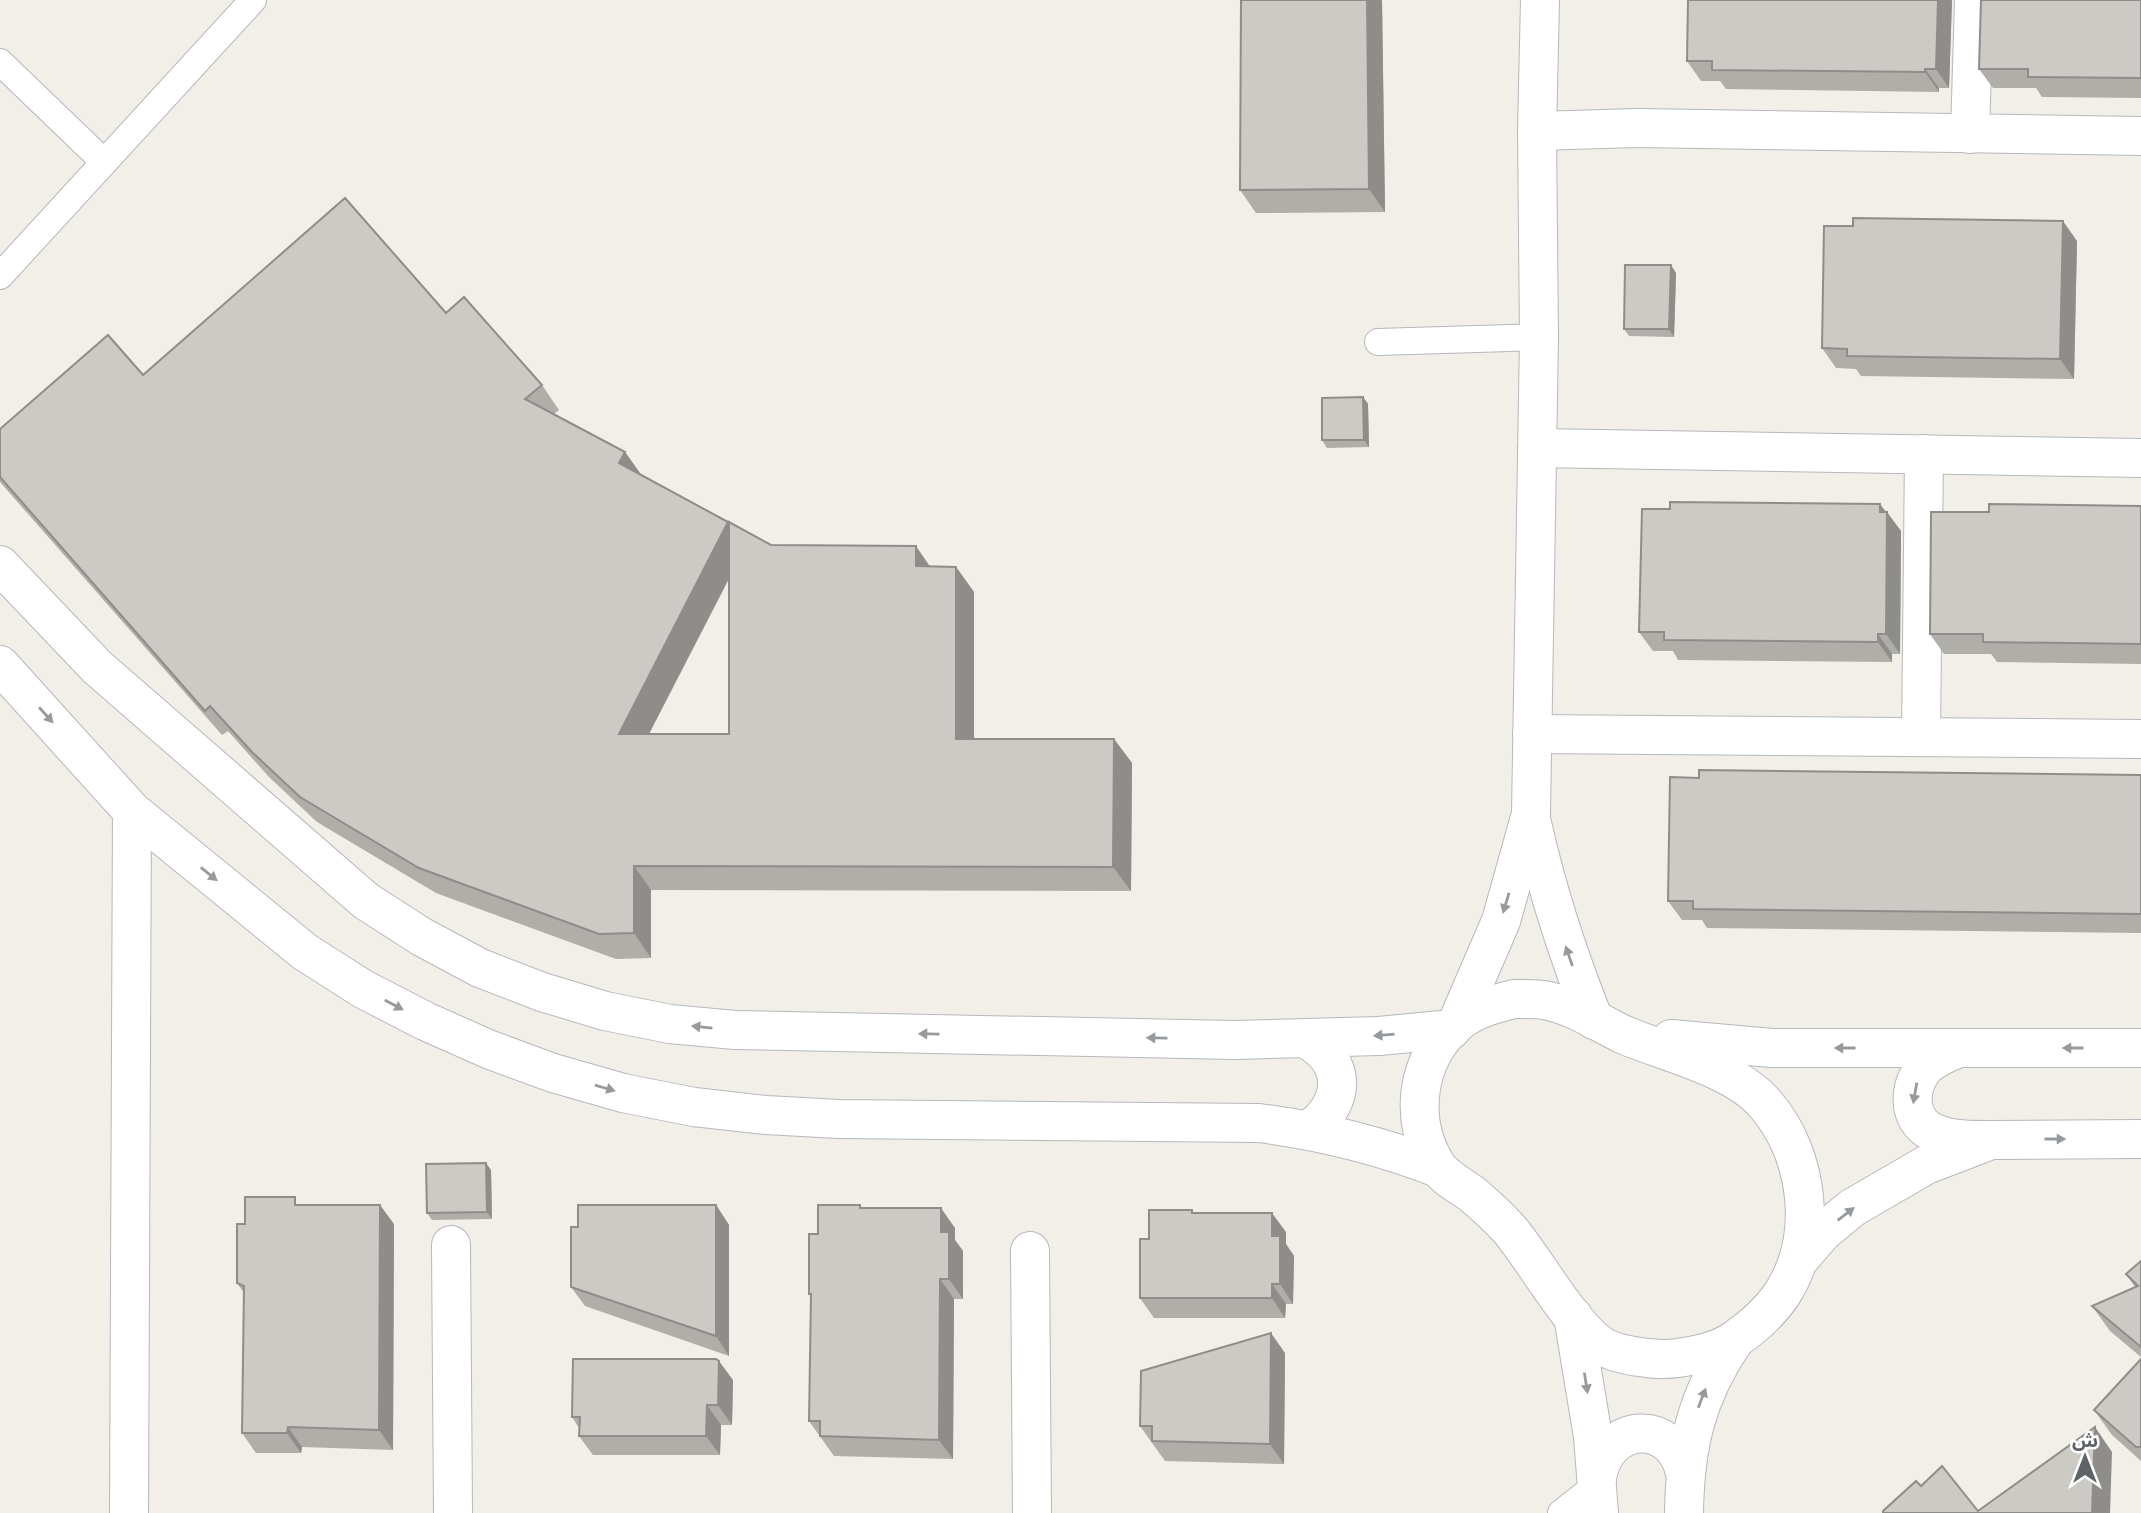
<svg xmlns="http://www.w3.org/2000/svg" width="2141" height="1513" font-family="'Noto Sans','Noto Sans Arabic',sans-serif">
<style>
.lines{fill:none;stroke-linecap:round;stroke-linejoin:round}
.service-casing{stroke:#b5b8bc;stroke-width:28}
.minor-casing{stroke:#b5b8bc;stroke-width:40}
.tertiary-casing{stroke:#b5b8bc;stroke-width:40}
.service{stroke:#fff;stroke-width:26}
.minor{stroke:#fff;stroke-width:38}
.tertiary{stroke:#fff;stroke-width:38}
.wall{fill:#afaea9;fill-rule:evenodd}
.shaded-wall{fill:#8f8d8a}
.building{fill:#cccac5;stroke:#8f8d8a;stroke-width:2}
.oneway{fill:#979a9d}
</style>
<rect width="100%" height="100%" fill="#f1efe8"/>
<g class="lines">
<g class="service-casing">
<g id="service">
<polyline points="0,62 104,162"/>
<polyline points="0,276 253,0"/>
<polyline points="1378,342 1539,337"/>
<polyline points="1561,1513 1589,1491 1597,1478"/>
</g>
</g>
<g class="minor-casing">
<g id="minor">
<polyline points="1537,131 1637,128 2141,136"/>
<polyline points="1970,134 1974,0"/>
<polyline points="1537,448 2141,458"/>
<polyline points="0,565 97,667 366,901 422,937 480,968 542,992 605,1011 670,1024 735,1030 1235,1040 1379,1036 1452,1029"/>
<path d="M0,665L132,811L305,952L363,989L425,1021L488,1049L553,1073L623,1093L694,1107L766,1115L839,1119L1259,1123C1322,1131 1379,1145 1438,1168"/>
<polyline points="1532,734 2141,739"/>
<polyline points="1921,737 1924,454"/>
<path d="M1532,823C1547,891 1568,955 1594,1020"/>
<polyline points="1457,1023 1501,921 1531,814 1539,337 1537,131 1540,0"/>
<path d="M1306,1039C1348,1062 1346,1103 1309,1130"/>
<polyline points="451,1245 453,1513"/>
<polyline points="1030,1251 1032,1513"/>
<polyline points="129,1513 132,811"/>
</g>
</g>
<g class="tertiary-casing">
<g id="tertiary">
<path d="M1514,999C1525,999 1538,998 1549,1001C1575,1007 1598,1022 1622,1034C1666,1053 1736,1068 1766,1105C1809,1155 1819,1237 1782,1294C1770,1312 1754,1326 1737,1338C1720,1351 1698,1355 1678,1358C1658,1361 1615,1356 1599,1344C1567,1319 1537,1263 1510,1230C1499,1218 1485,1205 1472,1194C1461,1186 1444,1177 1437,1166C1408,1120 1416,1059 1456,1024C1473,1009 1494,1004 1514,999Z"/>
<polyline points="1671,1039 1772,1048 2141,1048"/>
<path d="M1959,1048C1947,1053 1936,1057 1926,1066C1910,1083 1906,1114 1927,1129C1944,1140 1966,1140 1986,1140"/>
<polyline points="1798,1261 1823,1232 1852,1208 1926,1165 1991,1140 2141,1139"/>
<polyline points="1573,1316 1593,1437 1599,1513"/>
<path d="M1597,1478C1606,1421 1673,1418 1685,1473"/>
<path d="M1684,1513C1685,1446 1696,1397 1734,1341"/>
</g>
</g>
<use href="#service" class="service"/>
<use href="#minor" class="minor"/>
<use href="#tertiary" class="tertiary"/>
</g>
<g class="wall">
<polygon points="1241,0 1382,0 1385,212 1256,213 1240,190"/>
<polygon points="1688,0 1952,0 1949,88 1939,88 1939,92 1726,89 1720,81 1701,81 1687,61"/>
<polygon points="2141,0 2141,98 2042,97 2036,88 1993,88 1979,69"/>
<polygon points="2077,241 2074,379 1861,376 1856,369 1836,368 1822,348"/>
<polygon points="1676,273 1674,337 1629,336 1624,329"/>
<path d="M446,313L542,385L559,410L554,414L625,452L642,476L771,545L930,567H956L974,592V739H1114L1132,763L1131,891L651,890V958L616,959L436,893L317,822L269,777L228,731L222,735L0,482V429ZM729,579V734H649Z"/>
<polygon points="1363,397 1368,404 1369,447 1327,448 1322,440"/>
<polygon points="1880,504 1901,531 1900,654 1892,654 1892,662 1678,660 1673,651 1653,651 1639,632"/>
<polygon points="2141,506 2141,664 1997,662 1991,654 1944,654 1930,634 1989,512"/>
<polygon points="2141,775 2141,933 1707,928 1702,920 1682,920 1668,901 1699,778"/>
<polygon points="491,1170 492,1219 432,1220 427,1213"/>
<polygon points="300,1205 394,1224 393,1450 302,1447 301,1453 256,1453 242,1433 244,1293 237,1283"/>
<polygon points="716,1205 729,1225 729,1356 585,1306 571,1287 578,1227"/>
<polygon points="860,1205 862,1208 955,1228 955,1240 963,1251 963,1299 954,1299 953,1459 834,1456 809,1421 811,1296 809,1294 818,1234"/>
<polygon points="1192,1210 1193,1213 1286,1232 1286,1244 1294,1256 1293,1304 1286,1304 1285,1318 1154,1318 1140,1298 1149,1239"/>
<polygon points="2141,1261 2141,1357 2110,1331 2092,1306 2135,1287 2126,1274"/>
<polygon points="1285,1353 1284,1464 1165,1461 1140,1426"/>
<polygon points="2141,1359 2141,1461 2112,1435 2094,1410"/>
<polygon points="733,1380 732,1425 721,1425 720,1455 593,1455 579,1436 579,1428 572,1417"/>
</g>
<g class="shaded-wall">
<polygon points="1367,0 1382,0 1385,212 1369,189"/>
<polygon points="1938,0 1952,0 1949,88 1936,69"/>
<polygon points="1925,69 1939,88 1939,92 1925,72"/>
<polygon points="2063,221 2077,241 2074,379 2060,359"/>
<polygon points="1671,265 1676,273 1674,337 1669,329"/>
<polygon points="1363,397 1368,404 1369,447 1364,440"/>
<polygon points="625,452 642,476 619,463"/>
<polygon points="1880,504 1887,514 1887,512 1901,531 1900,654 1886,634"/>
<polygon points="728,522 745,547 636,759 619,734"/>
<polygon points="916,546 933,571 916,566"/>
<polygon points="956,567 974,592 974,763 956,739"/>
<polygon points="1878,634 1892,654 1892,662 1878,642"/>
<polygon points="1114,739 1132,763 1131,891 1113,867"/>
<polygon points="634,866 651,890 651,958 634,933"/>
<polygon points="486,1163 491,1170 492,1219 487,1212"/>
<polygon points="380,1205 394,1224 393,1450 379,1430"/>
<polygon points="716,1205 729,1225 729,1356 716,1336"/>
<polygon points="941,1208 955,1228 955,1240 963,1251 963,1299 949,1279 941,1232"/>
<polygon points="1272,1213 1286,1232 1286,1244 1294,1256 1293,1304 1280,1284 1272,1236"/>
<polygon points="940,1279 954,1299 953,1459 939,1440"/>
<polygon points="1272,1284 1286,1304 1285,1318 1272,1298"/>
<polygon points="1271,1333 1285,1353 1284,1464 1270,1444"/>
<polygon points="719,1361 733,1380 732,1425 718,1405"/>
<polygon points="707,1405 721,1425 720,1455 706,1436"/>
<polygon points="288,1427 302,1447 301,1453 287,1433"/>
<polygon points="2095,1427 2112,1452 2110,1513 2092,1513"/>
</g>
<g class="building">
<polygon points="1241,0 1367,0 1369,189 1240,190"/>
<polygon points="1688,0 1938,0 1936,69 1925,69 1925,72 1712,70 1712,61 1687,61"/>
<polygon points="1981,0 2141,0 2141,78 2028,77 2028,69 1979,69"/>
<polygon points="345,198 446,313 464,297 542,385 525,399 625,452 619,463 728,522 619,734 729,734 729,522 771,545 916,546 916,566 956,567 956,739 1114,739 1113,867 634,866 634,933 599,934 419,868 300,797 252,752 210,706 205,711 0,477 0,429 108,335 143,375"/>
<polygon points="1853,218 2063,221 2060,359 1847,356 1847,349 1822,348 1824,226 1853,226"/>
<polygon points="1625,265 1671,265 1669,329 1624,329"/>
<polygon points="1363,397 1364,440 1322,440 1322,398"/>
<polygon points="1670,502 1880,504 1880,512 1887,512 1886,634 1878,634 1878,642 1664,640 1664,632 1639,632 1642,509 1670,509"/>
<polygon points="1989,504 2141,506 2141,644 1983,642 1983,634 1930,634 1931,512 1989,512"/>
<polygon points="1699,770 2141,775 2141,914 1693,909 1693,901 1668,901 1670,777 1699,778"/>
<polygon points="486,1163 487,1212 427,1213 426,1164"/>
<polygon points="245,1197 295,1197 295,1205 380,1205 379,1430 288,1427 287,1433 242,1433 244,1286 237,1283 237,1224 245,1224"/>
<polygon points="578,1205 716,1205 716,1336 571,1287 571,1227 578,1227"/>
<polygon points="818,1205 860,1205 860,1208 941,1208 941,1232 949,1232 949,1279 940,1279 939,1440 820,1436 820,1421 809,1421 811,1294 809,1294 809,1234 818,1234"/>
<polygon points="1149,1210 1192,1210 1192,1213 1272,1213 1272,1236 1280,1236 1280,1284 1272,1284 1272,1298 1140,1298 1140,1239 1149,1239"/>
<polygon points="2141,1261 2141,1347 2092,1306 2138,1286 2126,1274"/>
<polygon points="1271,1333 1270,1444 1152,1441 1152,1426 1140,1426 1141,1371"/>
<polygon points="573,1359 716,1359 719,1361 718,1405 707,1405 706,1436 579,1436 580,1417 572,1417"/>
<polygon points="2141,1359 2141,1447 2136,1447 2094,1410"/>
<polygon points="2095,1427 2092,1513 1883,1513 1883,1511 1916,1481 1921,1486 1942,1466 1978,1511"/>
</g>
<defs><path id="oneway-solid" d="M-6-.8H1V-3.2L6.5 0L1 3.2V.8H-6Z" transform="scale(1.75)"/></defs>
<g class="oneway">
<use href="#oneway-solid" transform="translate(46 715) rotate(48)"/>
<use href="#oneway-solid" transform="translate(209 874) rotate(39)"/>
<use href="#oneway-solid" transform="translate(1506 903) rotate(107)"/>
<use href="#oneway-solid" transform="translate(1569 956) rotate(-109)"/>
<use href="#oneway-solid" transform="translate(394 1005) rotate(28)"/>
<use href="#oneway-solid" transform="translate(702 1027) rotate(-174)"/>
<use href="#oneway-solid" transform="translate(929 1034) rotate(-179)"/>
<use href="#oneway-solid" transform="translate(1384 1035) rotate(175)"/>
<use href="#oneway-solid" transform="translate(1157 1038) rotate(-179)"/>
<use href="#oneway-solid" transform="translate(1845 1048) rotate(-180)"/>
<use href="#oneway-solid" transform="translate(2073 1048) rotate(180)"/>
<use href="#oneway-solid" transform="translate(605 1088) rotate(16)"/>
<use href="#oneway-solid" transform="translate(1915 1093) rotate(100)"/>
<use href="#oneway-solid" transform="translate(2055 1139)"/>
<use href="#oneway-solid" transform="translate(1846 1214) rotate(-38)"/>
<use href="#oneway-solid" transform="translate(1586 1383) rotate(81)"/>
<use href="#oneway-solid" transform="translate(1702 1398) rotate(-69)"/>
</g>
<g transform="translate(2085 1457)" stroke="#ffffff" stroke-width="5" paint-order="stroke">
<path d="M0-5L12 26L0 18L-12 26Z" fill="#5f6368"/>
<text y="-10" font-size="19" font-weight="bold" text-anchor="middle" fill="#5f6368">ش</text>
</g>
</svg>
